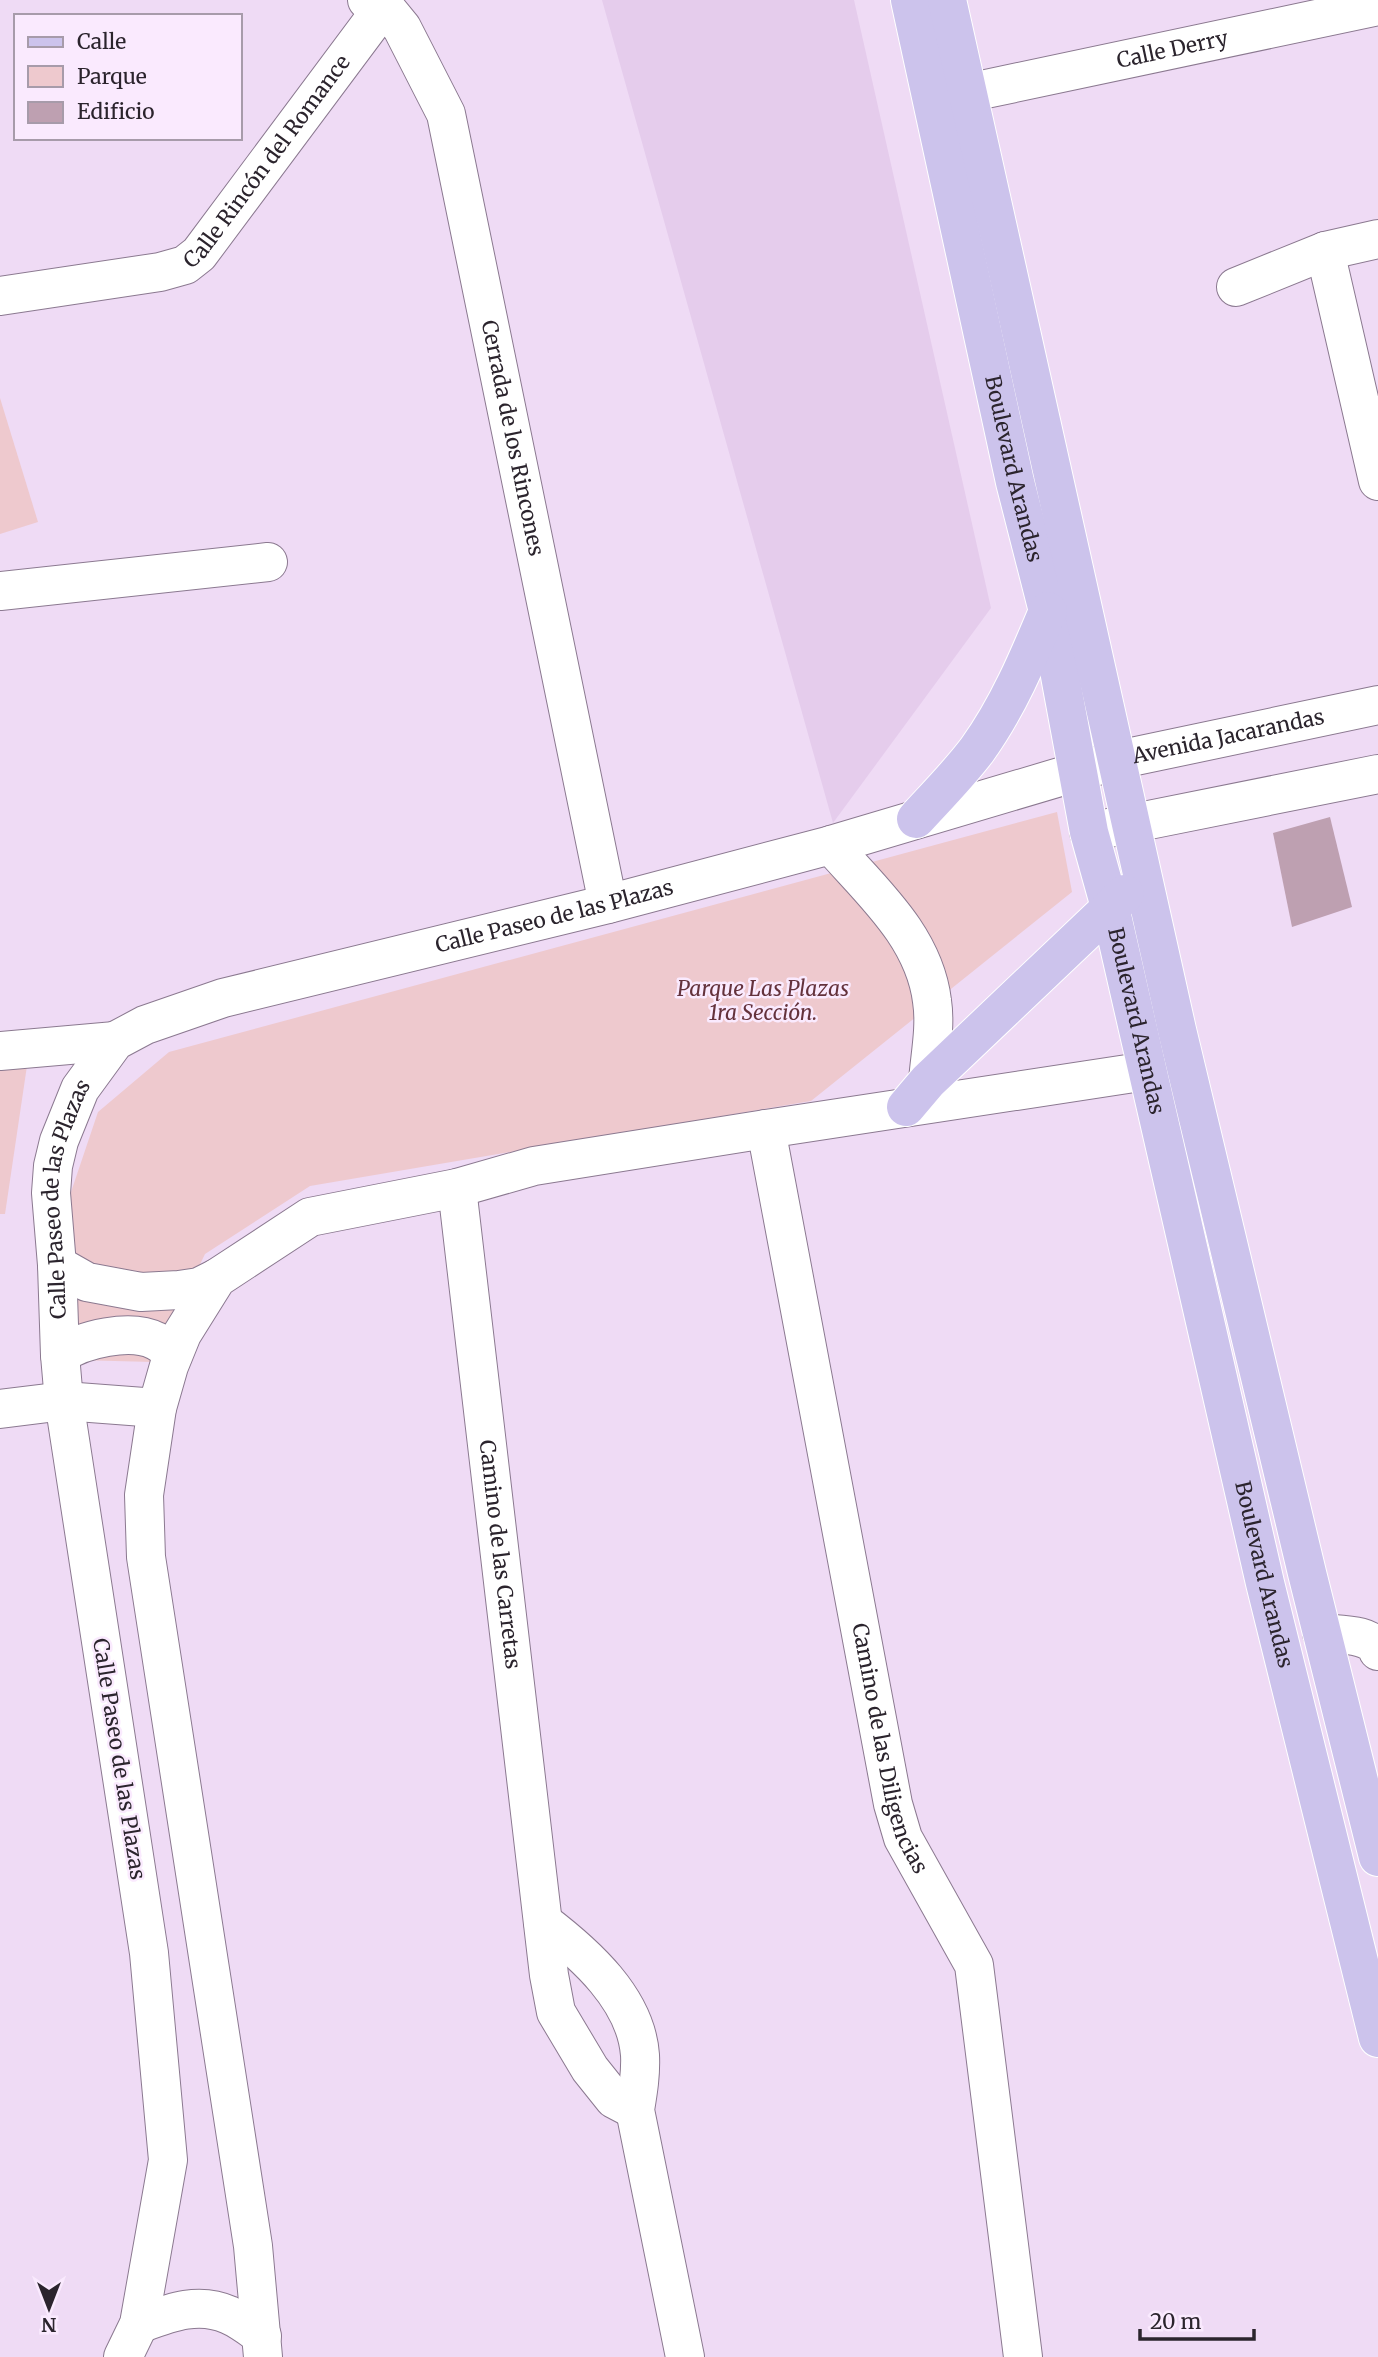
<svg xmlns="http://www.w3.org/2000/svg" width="1378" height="2357" font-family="Merriweather,serif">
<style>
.built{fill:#e5ccec}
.green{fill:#eec9ce}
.building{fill:#bea0b1}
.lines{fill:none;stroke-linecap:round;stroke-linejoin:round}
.minor-casing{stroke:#8b7990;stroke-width:40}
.major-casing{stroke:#fff;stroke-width:40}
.minor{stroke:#fff;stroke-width:38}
.major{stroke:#ccc3ec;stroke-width:38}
.labels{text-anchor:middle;stroke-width:5;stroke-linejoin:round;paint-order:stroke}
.street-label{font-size:21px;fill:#2b242d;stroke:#faeafe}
.park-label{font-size:21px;font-style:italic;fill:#64323c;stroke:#faeafe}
</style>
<rect width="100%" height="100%" fill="#efdbf5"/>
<polygon class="built" points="602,0 854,0 991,608 833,823"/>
<g class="green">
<polygon points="0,398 38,522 0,534"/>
<polygon points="1057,812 1072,892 811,1101 310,1186 205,1254 153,1362 76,1360 69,1198 98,1112 169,1052"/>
<polygon points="28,1059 5,1214 0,1214 0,1061"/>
</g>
<polygon class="building" points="1330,817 1352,907 1292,927 1273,833"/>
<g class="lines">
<g class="minor-casing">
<g id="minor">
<path id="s1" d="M367,0L384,6L402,28L446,114L608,904"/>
<path id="s2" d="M967,93L1378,6"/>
<polyline points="1325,251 1378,481"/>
<polyline points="1236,287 1325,251 1378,239"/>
<path id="s3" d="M0,296L160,272L185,265L199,254L384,6"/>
<polyline points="0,591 268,562"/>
<polyline points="1089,832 1378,774"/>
<path d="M831,845C871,891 924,936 932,1001C936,1027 930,1055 928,1081"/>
<polyline points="0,1051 115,1041"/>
<path id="s4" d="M766,1129L893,1804L903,1838L974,1965L1023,2357"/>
<path id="s5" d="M457,1188L549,1975L556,2012L590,2069L614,2099L635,2110"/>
<polyline points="57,1265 87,1282 141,1292 179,1290 199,1287 217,1278"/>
<path d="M60,1355C82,1339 131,1328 156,1341C163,1344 168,1350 173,1355"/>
<polyline points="0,1409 64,1401 157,1408"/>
<path d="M1322,1633C1339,1635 1372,1633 1378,1651"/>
<path d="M543,1922C585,1954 636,1999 640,2055C641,2074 638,2092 635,2110L685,2357"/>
<path d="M139,2324C169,2313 198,2301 229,2315C241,2320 252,2329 262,2336"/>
<path id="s6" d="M123,2357L139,2324L168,2160L149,1953L64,1401L60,1355L57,1265L51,1193L53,1166L59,1141L80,1089L115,1041L145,1025L223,998L608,904L831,845L1117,760L1378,705"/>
<polyline points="263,2357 253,2246 146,1557 144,1495 157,1408 169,1366 182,1334 217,1278 310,1217 457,1188 534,1166 766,1129 1147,1071"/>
</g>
</g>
<g class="major-casing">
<g id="major">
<path id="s7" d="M910,0L1015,482L1048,611L1089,832L1110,907L1265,1583L1378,2038"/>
<polyline points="947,0 1177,1030 1307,1573 1378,1857"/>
<path d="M916,819C937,796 959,774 977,750C1008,707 1028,659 1048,611"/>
<polyline points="906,1107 928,1081 1125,894"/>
</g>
</g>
<use href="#minor" class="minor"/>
<use href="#major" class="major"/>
</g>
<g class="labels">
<g class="street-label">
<text dy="7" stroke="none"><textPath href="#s2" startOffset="210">Calle Derry</textPath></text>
<text dy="7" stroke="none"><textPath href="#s3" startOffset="320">Calle Rincón del Romance</textPath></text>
<text dy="7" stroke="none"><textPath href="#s1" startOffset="474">Cerrada de los Rincones</textPath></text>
<text dy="7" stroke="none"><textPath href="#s7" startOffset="480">Boulevard Arandas</textPath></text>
<text dy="7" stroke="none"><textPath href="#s6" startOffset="2502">Avenida Jacarandas</textPath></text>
<text dy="7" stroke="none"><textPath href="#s6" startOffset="1804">Calle Paseo de las Plazas</textPath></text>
<text dy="7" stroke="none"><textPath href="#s7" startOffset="1046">Boulevard Arandas</textPath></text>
<text dy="7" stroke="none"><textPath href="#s6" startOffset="1174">Calle Paseo de las Plazas</textPath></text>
<text dy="7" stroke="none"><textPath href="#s5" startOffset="369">Camino de las Carretas</textPath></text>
<text dy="7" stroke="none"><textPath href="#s7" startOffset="1614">Boulevard Arandas</textPath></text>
<text dy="7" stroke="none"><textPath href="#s4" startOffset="632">Camino de las Diligencias</textPath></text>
<text transform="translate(119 1759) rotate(81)" y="7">Calle Paseo de las Plazas</text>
</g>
<g class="park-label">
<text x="763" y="996">Parque Las Plazas<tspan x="763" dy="24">1ra Sección.</tspan></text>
</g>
</g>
<rect x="14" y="14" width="228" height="126" fill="#faeafe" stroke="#a79baa" stroke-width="2"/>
<rect x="28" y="37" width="35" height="10" fill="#ccc3ec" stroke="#a79baa" stroke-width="2"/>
<text x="77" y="49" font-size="21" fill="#2b242d">Calle</text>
<rect x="28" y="66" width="35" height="21" fill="#eec9ce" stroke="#a79baa" stroke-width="2"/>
<text x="77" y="84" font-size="21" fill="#2b242d">Parque</text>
<rect x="28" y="102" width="35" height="21" fill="#bea0b1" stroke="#a79baa" stroke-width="2"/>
<text x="77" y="119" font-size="21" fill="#2b242d">Edificio</text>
<g transform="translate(49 2308) rotate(180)" stroke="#faeafe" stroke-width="5" paint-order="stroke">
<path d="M0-5L12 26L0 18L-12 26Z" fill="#2b242d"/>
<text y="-10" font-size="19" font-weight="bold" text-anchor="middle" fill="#2b242d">N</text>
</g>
<path d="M1140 2329v10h114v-10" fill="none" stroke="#2b242d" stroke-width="3.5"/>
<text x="1150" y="2329" font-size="21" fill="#2b242d" stroke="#faeafe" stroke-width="5" paint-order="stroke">20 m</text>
</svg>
